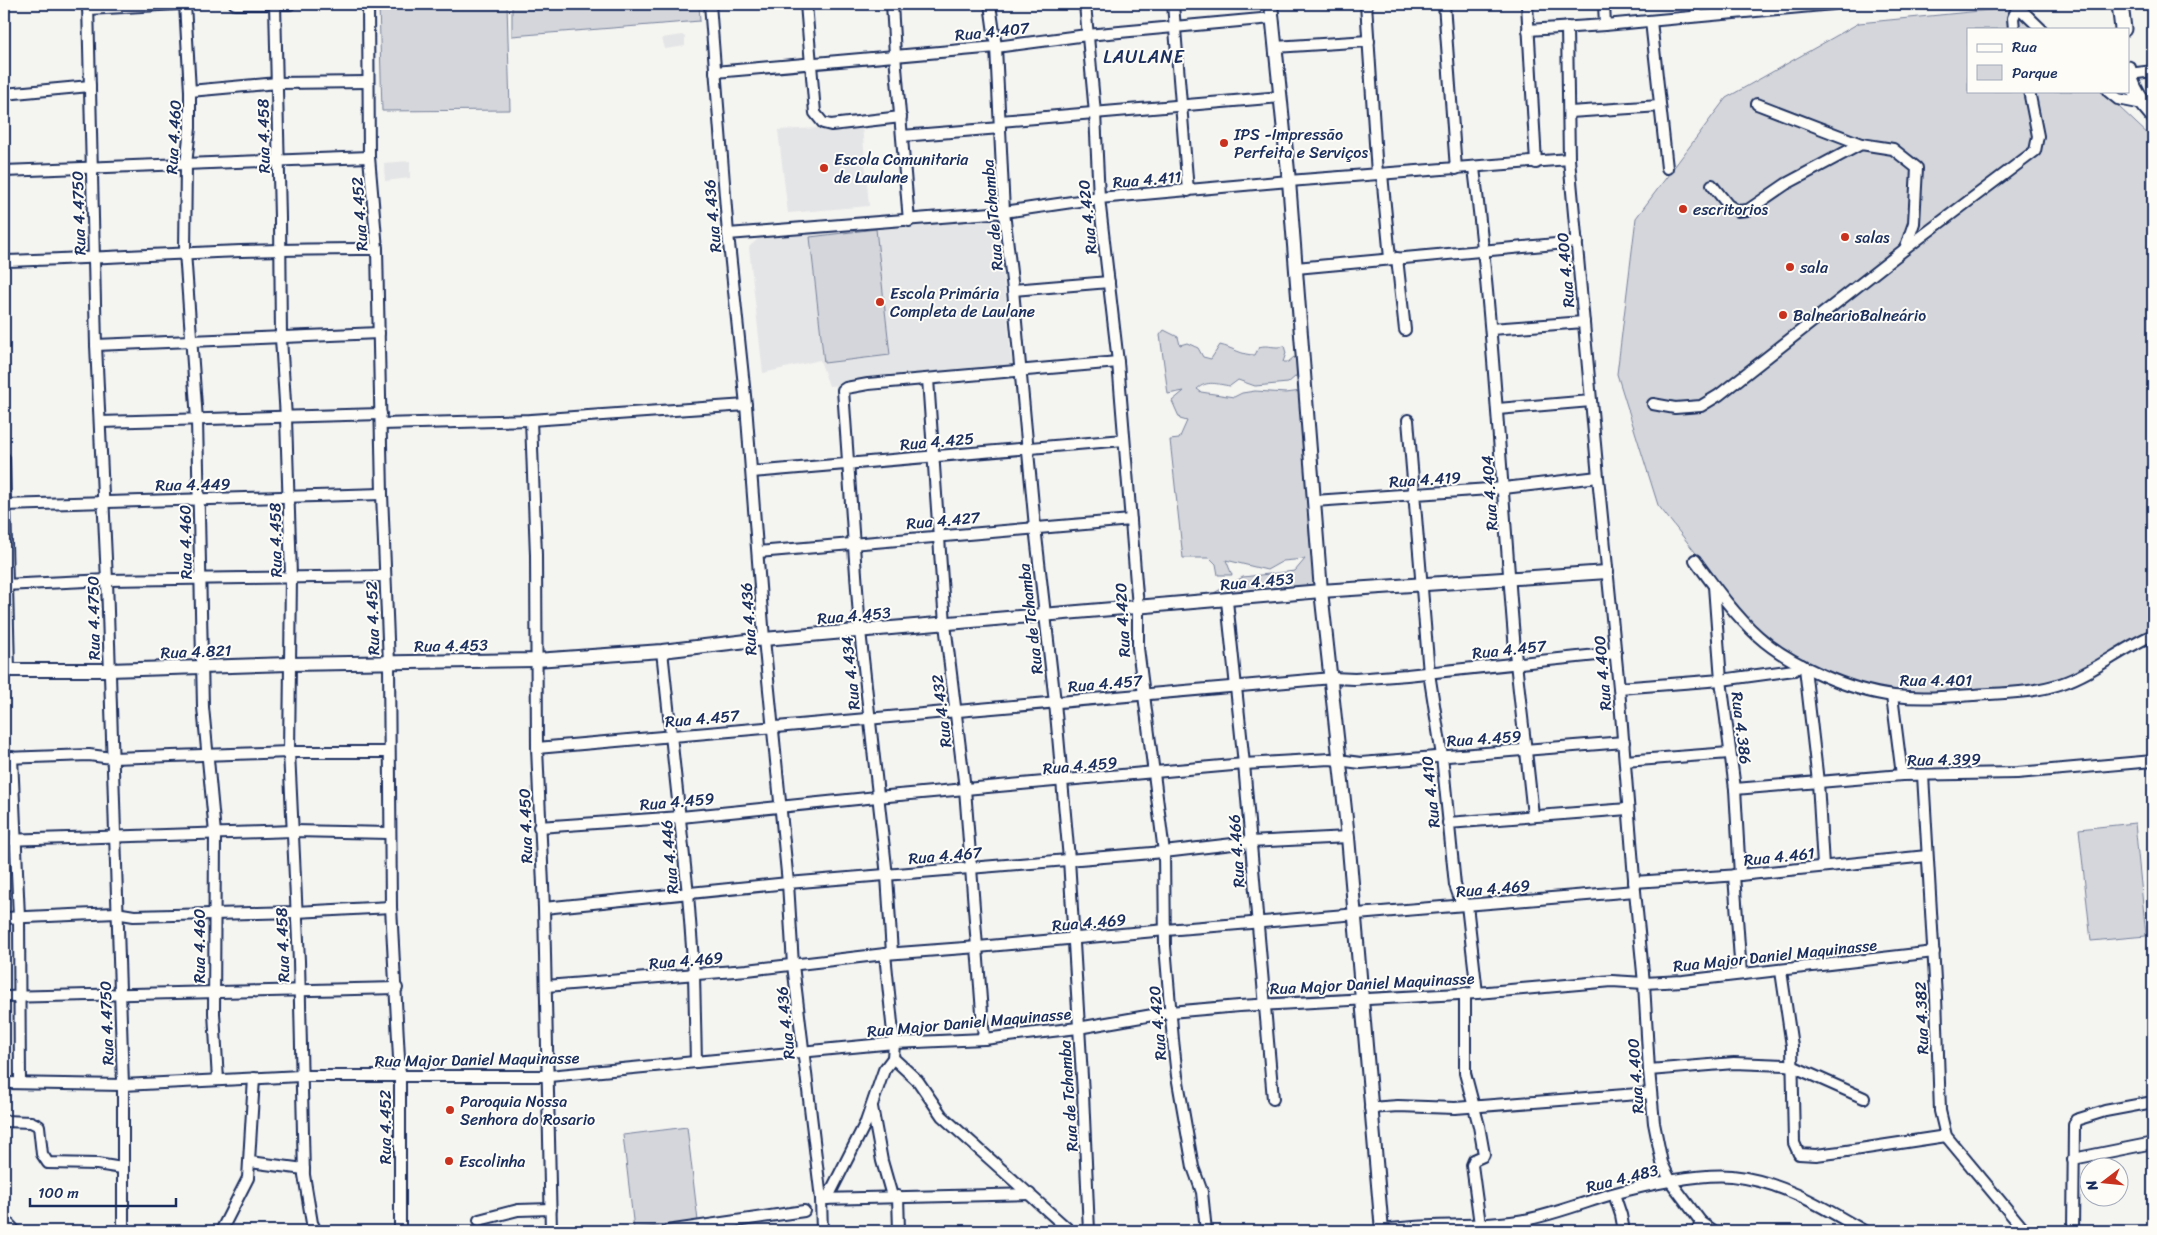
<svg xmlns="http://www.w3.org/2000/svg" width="2157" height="1235" font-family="Sriracha,sans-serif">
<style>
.built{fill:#e4e5e6}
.green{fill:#d4d6db;stroke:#78829c}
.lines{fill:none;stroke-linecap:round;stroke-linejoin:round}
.minor-casing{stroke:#1b2f5e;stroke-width:14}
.tertiary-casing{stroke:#1b2f5e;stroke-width:16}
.secondary-casing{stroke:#1b2f5e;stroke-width:19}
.minor{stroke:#fdfcf7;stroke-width:10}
.tertiary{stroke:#fdfcf7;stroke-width:12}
.secondary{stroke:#fdfcf7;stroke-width:15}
.poi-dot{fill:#c8321e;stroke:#fdfcf7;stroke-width:2}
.labels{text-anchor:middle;stroke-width:4;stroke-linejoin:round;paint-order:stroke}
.street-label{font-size:16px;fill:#1b2f5e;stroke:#fdfcf7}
.poi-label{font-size:16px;fill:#1b2f5e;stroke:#fdfcf7;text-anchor:start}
.neighbourhood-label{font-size:18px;letter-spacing:1px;fill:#1b2f5e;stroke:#fdfcf7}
</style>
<rect width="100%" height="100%" fill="#f4f4f1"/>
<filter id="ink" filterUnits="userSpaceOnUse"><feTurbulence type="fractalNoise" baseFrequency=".02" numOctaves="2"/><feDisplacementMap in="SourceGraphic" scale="10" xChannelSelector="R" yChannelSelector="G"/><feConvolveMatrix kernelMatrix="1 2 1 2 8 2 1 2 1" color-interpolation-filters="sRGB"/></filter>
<g filter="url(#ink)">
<g class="built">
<polygon points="682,35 685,37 685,46 665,49 662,38"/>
<polygon points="862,126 869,206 788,213 778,130"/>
<polygon points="410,161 410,178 385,181 384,163"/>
<polygon points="998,219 1012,367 829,386 820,360 763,373 749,247 760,237"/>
</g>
<g class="green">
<polygon points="379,4 507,4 510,110 382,111"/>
<polygon points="512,4 699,4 700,21 512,36"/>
<polygon points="2010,8 2033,29 1968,29 1968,91 2102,91 2153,139 2153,629 2123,646 2064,683 1982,695 1901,696 1832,678 1766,642 1658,505 1617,374 1636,218 1726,98 1859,23"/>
<polygon points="876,229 890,355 824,363 810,237"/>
<path d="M1164,330L1178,337L1180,345L1187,343L1198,348L1203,357L1211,359L1220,345C1233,348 1241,355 1255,355L1259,347C1268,344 1274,349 1284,346L1286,353L1283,362H1288L1294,357L1299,364L1296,376L1288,383L1255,386L1238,380L1230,386C1217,384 1207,380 1197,389L1201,392L1234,397L1242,393L1255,391L1286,393L1301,391L1319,592L1214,598L1212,594L1243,577L1295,571L1305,559L1283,561L1267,570L1226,560L1232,575H1218L1216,564L1210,558H1183L1170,440L1179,439L1187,421L1180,419L1172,401L1184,391L1168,394L1160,335Z"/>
<polygon points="2135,823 2146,936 2091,941 2079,829"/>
<polygon points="687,1127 698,1221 634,1229 623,1135"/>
</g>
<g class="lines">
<g class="minor-casing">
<g id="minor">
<polyline points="88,4 96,345 107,580 123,1085 123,1231"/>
<polyline points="185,4 190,91 190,128 186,165 185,252 197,420 203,707 215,833 214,1013 218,1080"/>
<polyline points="235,4 290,4"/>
<polyline points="275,4 280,218 281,338 286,418 291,576 289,752 299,961 304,1175 312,1223 316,1231"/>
<polyline points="368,4 369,157 377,249 382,494 389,663 391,907 400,1077 400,1231"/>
<polyline points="710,4 728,234 746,405 764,639 788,883 793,965 821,1199 822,1231"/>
<polyline points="806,4 815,113 823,123 831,125 901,117"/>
<polyline points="892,4 895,55 909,221"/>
<polyline points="990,4 996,47 1004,212 1013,290 1035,527 1055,702 1069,859 1083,1094 1089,1231"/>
<polyline points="1085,4 1095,113 1099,198 1118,362 1138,607 1138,648 1164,852 1165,946 1173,1040 1177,1076 1193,1167 1202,1192 1206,1231"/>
<polyline points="1173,4 1188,191"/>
<polyline points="1366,4 1377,174"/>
<polyline points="1444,4 1456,169"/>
<polyline points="1527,4 1536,163"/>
<polyline points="1604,4 1605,25"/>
<polyline points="1696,4 1697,16"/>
<polyline points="2015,4 2041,29"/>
<polyline points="88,9 178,4"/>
<polyline points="1651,21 1667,168"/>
<polyline points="1567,27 1569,159 1598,477 1619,688 1635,891 1644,983 1649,1070 1654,1123 1662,1163 1671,1182 1701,1222 1697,1231"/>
<polyline points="2014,29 2013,18 2018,7"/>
<polyline points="1528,30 1605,25 1833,4"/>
<polyline points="1275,47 1369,41"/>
<polyline points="715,72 996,47 1087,35 1272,18"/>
<polyline points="2129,74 2153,71"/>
<polyline points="190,91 277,83 368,82"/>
<polyline points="2108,91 2118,99 2143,104"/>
<polyline points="4,94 90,86"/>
<polyline points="1757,104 1861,144"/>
<polyline points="1570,112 1660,106"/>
<polyline points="1000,121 1280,97"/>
<polyline points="902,136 1000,128"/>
<path d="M1474,168C1494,332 1502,497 1516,662C1521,713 1528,764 1533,816"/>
<polyline points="4,171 369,157"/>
<polyline points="1382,174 1390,258"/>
<polyline points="1712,185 1728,205 1738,211 1748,210 1786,184 1861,144 1893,149 1917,168 1914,223 1905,249 2035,151 2038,136 2029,91"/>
<polyline points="728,234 1004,212 1099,198 1289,181 1569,159"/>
<polyline points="1397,258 1405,330"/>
<path d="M4,261C128,257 252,248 377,249"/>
<polyline points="1296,268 1577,242"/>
<polyline points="1013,290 1109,282"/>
<polyline points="1491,329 1584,322"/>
<polyline points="96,345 379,333"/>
<polyline points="928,379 945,624 965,789 984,1039"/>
<polyline points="1653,404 1675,408 1701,406 1719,395 1905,249"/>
<polyline points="1498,409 1591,401"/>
<polyline points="531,420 536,555 537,748 544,908 551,1231"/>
<polyline points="1408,420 1429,673 1442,756 1455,885 1460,899 1467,905 1477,993"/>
<polyline points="100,422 381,414"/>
<polyline points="381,424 531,420 746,405"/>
<polyline points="4,458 9,670"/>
<polyline points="752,472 1124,440"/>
<polyline points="1314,501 1504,488 1598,477"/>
<polyline points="4,505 382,494"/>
<polyline points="758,552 1131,520"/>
<path d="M1695,560C1714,586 1734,614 1758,636C1790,665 1851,691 1894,696C1921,699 1947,697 1974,695C2003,693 2035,693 2063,683C2095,672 2122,648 2153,635"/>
<polyline points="4,585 107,580 385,576"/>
<polyline points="1714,586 1721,680 1735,789 1740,875"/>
<polyline points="1227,601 1244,764 1273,1099"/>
<polyline points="662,651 688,894 694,974 696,1062"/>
<polyline points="1805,668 1818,782 1823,866"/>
<polyline points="1619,688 1721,680 1794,670 1802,665"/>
<polyline points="1892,696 1902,775"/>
<polyline points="537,748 1332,678 1355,679 1407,675 1616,653"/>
<polyline points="12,757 19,917 20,1082"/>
<polyline points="4,758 89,755 112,758 289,752 388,752"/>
<polyline points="1625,761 1729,753"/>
<polyline points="1923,775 1936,997 1940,1111 1946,1136 2025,1231"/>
<polyline points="1735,789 1902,775 2017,773 2153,761"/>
<polyline points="1448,823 1628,809"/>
<polyline points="539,827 681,817 877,797 1244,764 1330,759 1361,763 1624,742"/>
<polyline points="4,840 294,831 389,833"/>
<polyline points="1734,875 1741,974"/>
<polyline points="1634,882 1740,875 1927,856"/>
<polyline points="544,908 788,883 1164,852 1250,842 1348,837"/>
<polyline points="4,918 116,913 134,916 296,912 391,907"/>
<polyline points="892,953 887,876 860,631 843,390 846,388 868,384 1118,362"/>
<polyline points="885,954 894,1043 893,1058 918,1081 942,1116 1070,1231"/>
<polyline points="1781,971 1792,1046 1794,1143 1799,1154 1816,1155 1840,1152 1946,1136"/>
<polyline points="546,986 747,970 885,954 978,947 1166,930 1635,891"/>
<polyline points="1465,993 1465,1073 1479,1126 1484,1154 1483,1156 1474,1160 1472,1165 1480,1224"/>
<polyline points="4,997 397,988"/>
<polyline points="1649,1070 1734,1063 1785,1065 1792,1066 1864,1098"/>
<polyline points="4,1083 123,1085 300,1076 549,1076 894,1043 984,1039 1078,1028 1170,1012 1239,1006 1477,993 1612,981 1644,983 1683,981 1934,952"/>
<polyline points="872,1107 882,1161 892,1196"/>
<polyline points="1370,1108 1398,1106 1455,1108 1651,1093"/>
<polyline points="4,1121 31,1122 39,1126 42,1154 48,1163 97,1164 122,1168"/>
<polyline points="2073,1159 2153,1143"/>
<polyline points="250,1162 304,1169"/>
<polyline points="1614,1194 1621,1215 1624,1231"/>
<polyline points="898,1196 899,1231"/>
<polyline points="821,1199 1030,1194"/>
<polyline points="827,1199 866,1122 884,1070 893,1058"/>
<polyline points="4,1219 15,1231"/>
<polyline points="479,1220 518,1210 551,1209"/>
<polyline points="1525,1220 1526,1231"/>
<polyline points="1701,1222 1714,1231"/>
<polyline points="221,1231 248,1178 254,1078"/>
<polyline points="667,1231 804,1211"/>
<path d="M1377,1231C1426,1222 1476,1229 1525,1220C1555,1214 1583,1203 1612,1194C1645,1185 1699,1173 1732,1176C1781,1181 1823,1207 1864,1231"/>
<polyline points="2073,1231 2074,1125 2076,1120 2105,1111 2153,1102"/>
</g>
</g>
<g class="tertiary-casing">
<g id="tertiary">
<polyline points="1271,4 1289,181 1321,591 1348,837 1382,1231"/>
<polyline points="4,670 109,670 289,664 536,660 662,651 764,639 1321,591 1607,572"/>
</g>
</g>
<g class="secondary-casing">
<g id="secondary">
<polyline points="2120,4 2123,29"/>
<path d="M2128,69C2131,89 2140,100 2153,115"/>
</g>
</g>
<use href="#minor" class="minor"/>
<use href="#tertiary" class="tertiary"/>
<use href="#secondary" class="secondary"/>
</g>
</g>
<g class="poi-dot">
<circle cx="1224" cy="143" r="5"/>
<circle cx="824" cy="168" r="5"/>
<circle cx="1683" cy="209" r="5"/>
<circle cx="1845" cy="237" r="5"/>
<circle cx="1790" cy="267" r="5"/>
<circle cx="880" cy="302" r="5"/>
<circle cx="1783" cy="315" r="5"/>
<circle cx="450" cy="1110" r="5"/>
<circle cx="449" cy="1161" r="5"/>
</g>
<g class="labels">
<g class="street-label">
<text transform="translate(992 31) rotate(-6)" y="6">Rua 4.407</text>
<text transform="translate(263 136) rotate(-91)" y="6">Rua 4.458</text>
<text transform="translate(173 137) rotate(-87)" y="6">Rua 4.460</text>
<text transform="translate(1147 179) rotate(-5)" y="6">Rua 4.411</text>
<text transform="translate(78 213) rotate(-92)" y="6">Rua 4.4750</text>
<text transform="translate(359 214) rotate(-94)" y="6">Rua 4.452</text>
<text transform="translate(992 215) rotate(-95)" y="6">Rua de Tchamba</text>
<text transform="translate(712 216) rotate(-95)" y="6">Rua 4.436</text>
<text transform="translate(1087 217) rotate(-96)" y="6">Rua 4.420</text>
<text transform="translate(1565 270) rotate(-95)" y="6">Rua 4.400</text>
<text transform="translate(937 441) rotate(-5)" y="6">Rua 4.425</text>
<text transform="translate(1425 479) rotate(-4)" y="6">Rua 4.419</text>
<text transform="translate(193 484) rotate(-1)" y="6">Rua 4.449</text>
<text transform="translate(1489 493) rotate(-94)" y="6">Rua 4.404</text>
<text transform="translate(943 520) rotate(-5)" y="6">Rua 4.427</text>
<text transform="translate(275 540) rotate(-91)" y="6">Rua 4.458</text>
<text transform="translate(185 542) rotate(-91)" y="6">Rua 4.460</text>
<text transform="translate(1257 581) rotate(-5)" y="6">Rua 4.453</text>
<text transform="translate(854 615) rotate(-5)" y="6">Rua 4.453</text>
<text transform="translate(93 618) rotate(-91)" y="6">Rua 4.4750</text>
<text transform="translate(372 618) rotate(-92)" y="6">Rua 4.452</text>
<text transform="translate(748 619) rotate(-94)" y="6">Rua 4.436</text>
<text transform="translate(1030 619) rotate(-97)" y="6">Rua de Tchamba</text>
<text transform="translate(1122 620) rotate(-93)" y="6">Rua 4.420</text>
<text transform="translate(451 645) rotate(-1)" y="6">Rua 4.453</text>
<text transform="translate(1509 649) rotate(-6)" y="6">Rua 4.457</text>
<text transform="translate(196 651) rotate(-2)" y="6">Rua 4.821</text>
<text transform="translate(850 673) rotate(-96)" y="6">Rua 4.434</text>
<text transform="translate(1602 673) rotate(-95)" y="6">Rua 4.400</text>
<text x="1936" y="686">Rua 4.401</text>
<text transform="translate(1105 683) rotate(-5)" y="6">Rua 4.457</text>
<text transform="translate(941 711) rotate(-97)" y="6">Rua 4.432</text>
<text transform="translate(702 718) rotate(-5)" y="6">Rua 4.457</text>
<text transform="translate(1742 728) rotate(83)" y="6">Rua 4.386</text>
<text transform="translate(1484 738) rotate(-4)" y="6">Rua 4.459</text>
<text transform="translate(1944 759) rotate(-1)" y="6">Rua 4.399</text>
<text transform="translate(1080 765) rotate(-5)" y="6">Rua 4.459</text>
<text transform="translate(1430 792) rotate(-96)" y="6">Rua 4.410</text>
<text transform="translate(677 801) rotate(-5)" y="6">Rua 4.459</text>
<text transform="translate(525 826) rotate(-92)" y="6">Rua 4.450</text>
<text transform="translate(1236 851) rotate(-94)" y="6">Rua 4.466</text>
<text transform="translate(945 855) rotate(-5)" y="6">Rua 4.467</text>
<text transform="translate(1779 856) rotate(-6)" y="6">Rua 4.461</text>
<text transform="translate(669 857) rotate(-95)" y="6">Rua 4.446</text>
<text transform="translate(1493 888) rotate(-5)" y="6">Rua 4.469</text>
<text transform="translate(1089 922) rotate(-5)" y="6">Rua 4.469</text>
<text transform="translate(282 945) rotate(-92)" y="6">Rua 4.458</text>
<text transform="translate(199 946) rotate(-90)" y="6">Rua 4.460</text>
<text transform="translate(1775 955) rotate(-6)" y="6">Rua Major Daniel Maquinasse</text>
<text transform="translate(686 960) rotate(-5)" y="6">Rua 4.469</text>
<text transform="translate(1372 983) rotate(-3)" y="6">Rua Major Daniel Maquinasse</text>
<text transform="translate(1921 1018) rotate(-92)" y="6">Rua 4.382</text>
<text transform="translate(969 1022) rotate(-5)" y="6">Rua Major Daniel Maquinasse</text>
<text transform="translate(106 1023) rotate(-92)" y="6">Rua 4.4750</text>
<text transform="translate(785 1023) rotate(-96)" y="6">Rua 4.436</text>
<text transform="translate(1157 1023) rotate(-95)" y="6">Rua 4.420</text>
<text transform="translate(477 1059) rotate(-1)" y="6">Rua Major Daniel Maquinasse</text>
<text transform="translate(1635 1076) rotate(-94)" y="6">Rua 4.400</text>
<text transform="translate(1068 1096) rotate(-94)" y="6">Rua de Tchamba</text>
<text transform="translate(385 1127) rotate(-90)" y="6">Rua 4.452</text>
<text transform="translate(1622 1178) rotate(-14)" y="6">Rua 4.483</text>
</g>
<g class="poi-label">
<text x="1234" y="140">IPS -Impressão<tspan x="1234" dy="18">Perfeita e Serviços</tspan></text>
<text x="834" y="165">Escola Comunitaria<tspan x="834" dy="18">de Laulane</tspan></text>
<text x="1693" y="215">escritorios</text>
<text x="1855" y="243">salas</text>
<text x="1800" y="273">sala</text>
<text x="890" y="299">Escola Primária<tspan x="890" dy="18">Completa de Laulane</tspan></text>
<text x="1793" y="321">BalnearioBalneário</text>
<text x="460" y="1107">Paroquia Nossa<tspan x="460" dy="18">Senhora do Rosario</tspan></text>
<text x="459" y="1167">Escolinha</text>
</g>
<g class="neighbourhood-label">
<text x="1144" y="63">LAULANE</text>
</g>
</g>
<rect width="2157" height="1235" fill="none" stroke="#fdfcf7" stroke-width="20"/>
<rect x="10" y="10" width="2137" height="1215" fill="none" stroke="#1b2f5e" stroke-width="2" filter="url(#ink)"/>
<rect x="1967" y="28" width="162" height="65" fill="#fdfcf7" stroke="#a3aaba"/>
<rect x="1977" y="44" width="25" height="8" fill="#fdfcf7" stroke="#a3aaba"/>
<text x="2012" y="52" font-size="15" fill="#1b2f5e">Rua</text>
<rect x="1977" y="65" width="25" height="15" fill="#d4d6db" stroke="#a3aaba"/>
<text x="2012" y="78" font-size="15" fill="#1b2f5e">Parque</text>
<g transform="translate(2104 1182) rotate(254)"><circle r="24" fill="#fdfcf7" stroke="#a3aaba"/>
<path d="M0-4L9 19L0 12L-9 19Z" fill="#c8321e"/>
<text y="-8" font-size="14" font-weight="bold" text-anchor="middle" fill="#1b2f5e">N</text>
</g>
<path d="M30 1198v8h146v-8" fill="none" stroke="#1b2f5e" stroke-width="2.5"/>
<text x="38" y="1198" font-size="15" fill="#1b2f5e" stroke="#fdfcf7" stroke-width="4" paint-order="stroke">100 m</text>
</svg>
